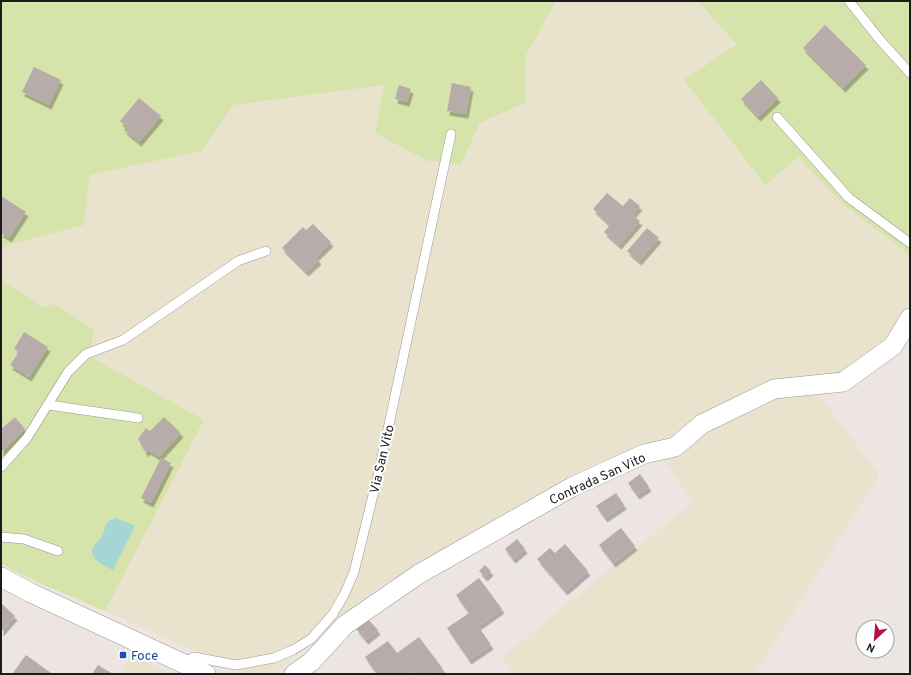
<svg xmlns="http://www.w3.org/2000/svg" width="911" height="675" font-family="Overpass,sans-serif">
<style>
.farmland{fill:#e9e3cd}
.grass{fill:#d6e3aa}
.water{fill:#a5d6d3}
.building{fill:#b8acab;filter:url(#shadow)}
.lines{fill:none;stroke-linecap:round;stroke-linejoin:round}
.lane-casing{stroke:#989898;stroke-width:10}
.street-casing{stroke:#989898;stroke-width:20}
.lane{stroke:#fff;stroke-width:9}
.street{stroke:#fff;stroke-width:19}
.transit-dot{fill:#1a4fb4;stroke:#fff;stroke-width:1.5}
.labels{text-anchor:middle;stroke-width:4;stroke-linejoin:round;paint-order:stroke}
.street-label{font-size:13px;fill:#1b1b1b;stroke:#fff}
.transit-label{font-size:13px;fill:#164399;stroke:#fff;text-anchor:start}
</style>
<defs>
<filter id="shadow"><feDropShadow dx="2.5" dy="4.5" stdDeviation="0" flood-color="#0004"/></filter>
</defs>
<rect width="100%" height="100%" fill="#ece5e1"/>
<g class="farmland">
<polygon points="556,1 697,1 737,44 684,81 764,184 798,157 843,204 910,255 910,307 888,341 842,373 808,380 879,475 755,674 516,674 502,657 693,502 651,441 579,471 375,590 273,674 245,674 105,611 203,420 91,357 44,307 1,282 1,247 84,225 90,175 202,151 233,105 384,85 461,164 480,123 526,102 525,57"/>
<polygon points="131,655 172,674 120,674"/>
</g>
<g class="grass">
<polygon points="1,1 556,1 525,57 526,102 480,123 461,164 428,161 375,133 384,85 233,105 202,151 90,175 84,225 1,247"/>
<polygon points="697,1 910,1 910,255 843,204 798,157 765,185 684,80 737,44"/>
<polygon points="2,281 44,307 54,304 93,329 91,357 204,420 105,611 37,582 1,564"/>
</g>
<path class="water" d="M116,518L135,526L113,570C103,565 84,557 96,543C98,541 100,539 102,536C107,526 103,522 116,518Z"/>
<g class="building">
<polygon points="825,25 866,65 843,88 803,48"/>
<polygon points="34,67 61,80 49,105 22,92"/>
<polygon points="761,80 778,98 758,117 741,99"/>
<polygon points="452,83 471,87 466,114 447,111"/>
<polygon points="399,85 411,89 407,102 395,99"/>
<polygon points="139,98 161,116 139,142 124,130 126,126 120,121"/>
<polygon points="607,193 623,206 630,198 640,206 632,215 640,221 619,245 604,232 610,225 593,209"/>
<polygon points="1,196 26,212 9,238 1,233"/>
<polygon points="313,224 331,242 316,257 319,260 306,272 282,248 303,227 306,230"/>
<polygon points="647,228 659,238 639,261 627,251"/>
<polygon points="24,332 48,347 29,377 10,365 19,352 14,349"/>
<polygon points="15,417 25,429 1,452 1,429"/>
<polygon points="164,417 181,433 159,457 148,450 146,453 138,439 146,428 150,431"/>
<polygon points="161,458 171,463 151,503 141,498"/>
<polygon points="640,474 649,487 637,495 628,483"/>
<polygon points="616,493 624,505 605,518 596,506"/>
<polygon points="621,528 635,546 613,563 599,545"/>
<polygon points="517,539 525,549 513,559 505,549"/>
<polygon points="565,544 588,571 565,591 537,559 550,548 555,553"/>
<polygon points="485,565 491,571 485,577 479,571"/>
<polygon points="479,578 502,609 478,626 491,645 469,660 447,628 469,613 456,595"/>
<polygon points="1,603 15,616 1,632"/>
<polygon points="368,619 378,630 366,640 356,629"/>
<polygon points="419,637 443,669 436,674 412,674 410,671 407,674 377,674 365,657 388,641 397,653"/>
<polygon points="26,655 51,673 50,674 12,674"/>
<polygon points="98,665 113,674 92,674"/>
</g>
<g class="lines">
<g class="lane-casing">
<g id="lane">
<polyline points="849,1 880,40 910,73"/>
<polyline points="777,117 849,198 910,243"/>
<polyline points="49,405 138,418"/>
<polyline points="1,467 27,438 68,372 86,354 123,340 238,261 266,251"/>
<polyline points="1,537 24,539 58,551"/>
<polyline points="183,663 194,657 236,665 274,658 293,650 311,639 333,614 345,593 354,572 379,471 451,134"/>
</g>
</g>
<g class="street-casing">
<g id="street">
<polyline points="1,577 31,593 206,674"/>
<polyline points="294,674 311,662 345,625 419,574 572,487 644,454 675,447 702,424 774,389 843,382 893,346 910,318"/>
</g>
</g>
<use href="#lane" class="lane"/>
<use href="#street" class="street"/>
</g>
<rect class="transit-dot" x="119" y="651" width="8" height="8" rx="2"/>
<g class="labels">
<g class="street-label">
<text transform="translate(381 459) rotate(-77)" y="5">Via San Vito</text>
<text transform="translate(597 478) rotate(-25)" y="5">Contrada San Vito</text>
</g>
<g class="transit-label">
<text x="131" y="660">Foce</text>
</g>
</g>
<rect width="911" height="675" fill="none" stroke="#1b1b1b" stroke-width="4"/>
<g transform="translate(875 639) rotate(206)"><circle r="19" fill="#ffffff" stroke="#a4a4a4"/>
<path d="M0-3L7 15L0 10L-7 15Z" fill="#b51141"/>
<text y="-6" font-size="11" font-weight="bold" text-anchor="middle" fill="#1b1b1b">N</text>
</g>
</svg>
